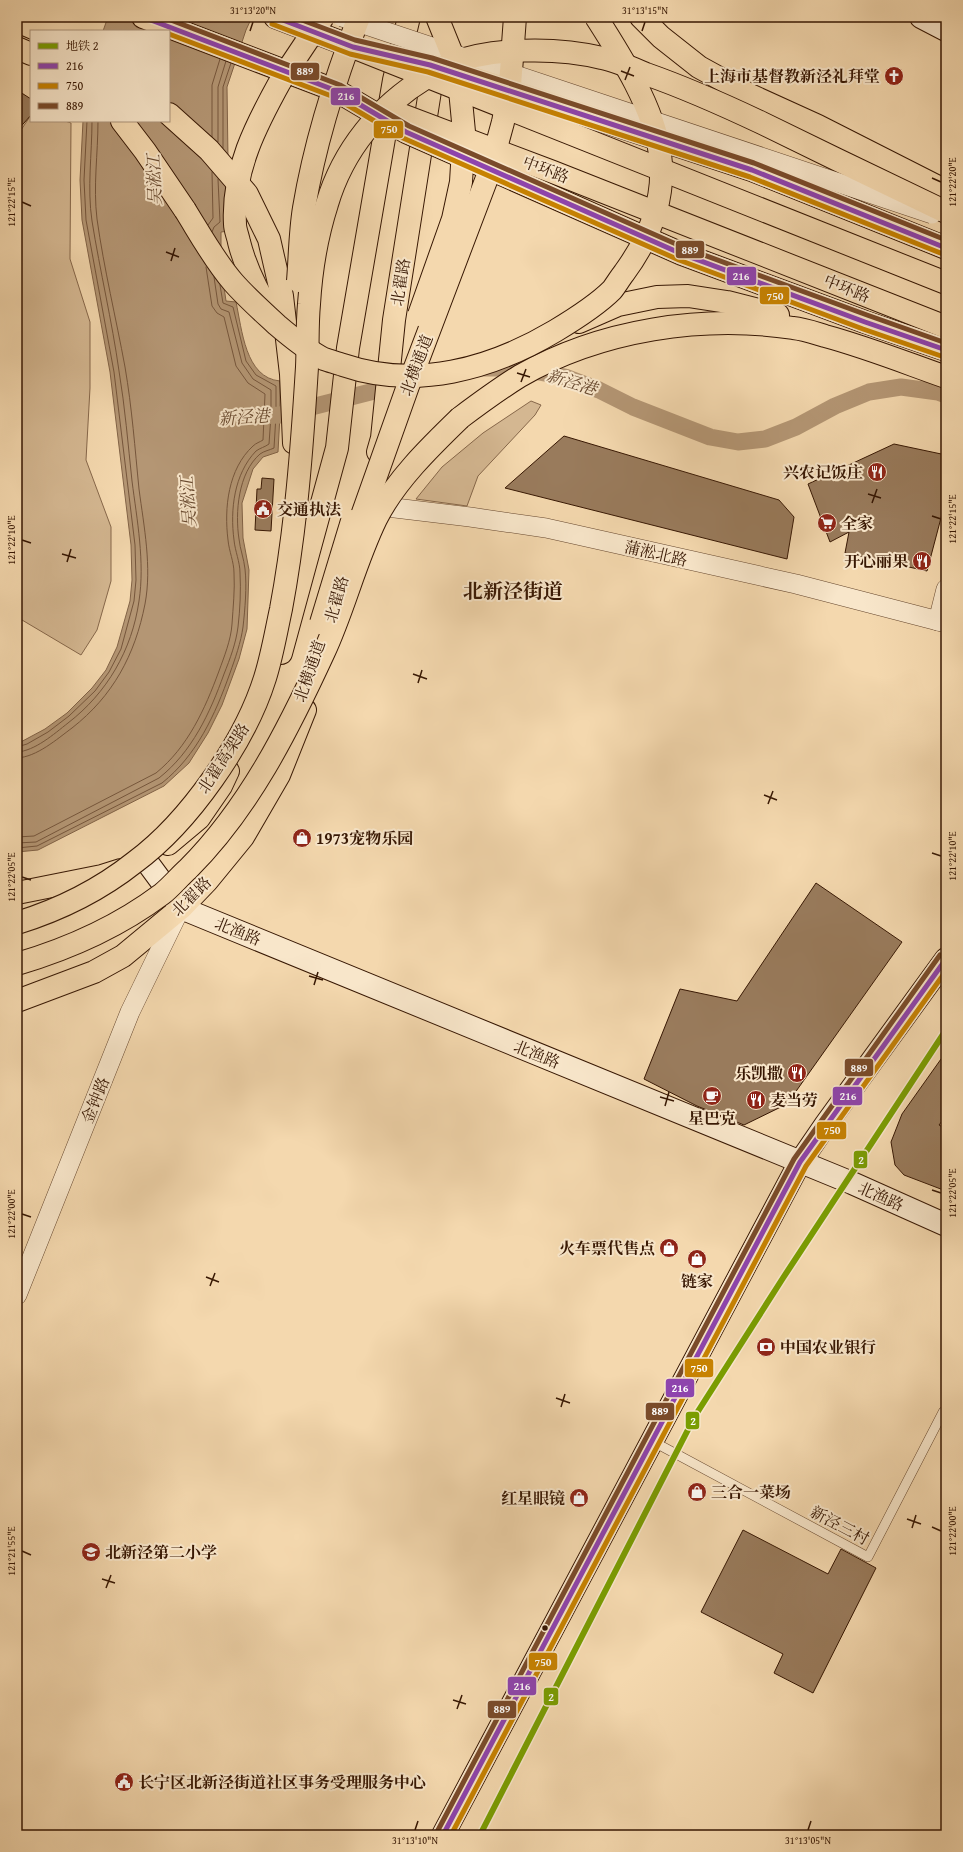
<svg xmlns="http://www.w3.org/2000/svg" width="963" height="1852" font-family="'Gentium Book Plus','Noto Serif SC',serif">
<style>
.green{fill:#d4b791;stroke:#86674a}
.water{fill:#b49674;stroke:#826347}
.lines{fill:none;stroke-linecap:round;stroke-linejoin:round}
.shore{stroke:#76563c;stroke-width:1}
.canal{stroke:#b49674;stroke-width:17}
.building{fill:#997b5c;stroke:#371703}
.lane-casing{stroke:#66472e;stroke-width:10}
.street-casing{stroke:#66472e;stroke-width:20}
.secondary-casing{stroke:#371703;stroke-width:24}
.primary-casing{stroke:#371703;stroke-width:24}
.highway-casing{stroke:#371703;stroke-width:24}
.lane{stroke:#f8e6ca;stroke-width:9}
.street{stroke:#f8e6ca;stroke-width:19}
.secondary{stroke:#f8e6ca;stroke-width:22}
.primary{stroke:#f4d8ae;stroke-width:22}
.highway{stroke:#f4d8ae;stroke-width:22}
.street-bridge-casing{stroke:#66472e;stroke-width:20;stroke-linecap:butt}
.highway-bridge-casing{stroke:#371703;stroke-width:24;stroke-linecap:butt}
.street-bridge{stroke:#f8e6ca;stroke-width:19}
.highway-bridge{stroke:#f4d8ae;stroke-width:22}
.bus-1-casing{stroke:#f8e6ca;stroke-width:8}
.bus-2-casing{stroke:#f8e6ca;stroke-width:8}
.bus-3-casing{stroke:#f8e6ca;stroke-width:8}
.bus-1{stroke:#8e44ad;stroke-width:5}
.bus-2{stroke:#c78201;stroke-width:5}
.bus-3{stroke:#7a4b2a;stroke-width:5}
.metro-1-casing{stroke:#f8e6ca;stroke-width:9}
.metro-1{stroke:#7a9d01;stroke-width:6}
.ticks{fill:none;stroke:#371703;stroke-width:1.5}
.bus-dot{fill:#371703;stroke:#f8e6ca;stroke-width:1.5}
.labels{text-anchor:middle;stroke-width:4;stroke-linejoin:round;paint-order:stroke}
.poi-label{font-size:16px;font-weight:bold;fill:#371703;stroke:#f8e6ca;text-anchor:start}
.street-label{font-size:16px;fill:#371703;stroke:#f8e6ca}
.water-label{font-size:17px;font-style:italic;fill:#694a30;stroke:#f8e6ca}
.district-label{font-size:20px;font-weight:bold;fill:#371703;stroke:#f8e6ca}
.line-badge{stroke:#f8e6ca;stroke-width:1.5}
.badge-label{font-size:11px;text-anchor:middle;font-weight:bold;fill:#fff}
.neatline{fill:none;stroke:#371703;stroke-width:1.5}
.ticks-label{font-size:10px;text-anchor:middle;fill:#371703}
</style>
<rect width="100%" height="100%" fill="#f4d8ae"/>
<filter id="stains"><feTurbulence type="fractalNoise" baseFrequency=".005" numOctaves="4"/><feColorMatrix values="0 0 0 0 .2 0 0 0 0 .09 0 0 0 0 .02 0 0 0 .5 -.17"/></filter>
<radialGradient id="worn" r=".72"><stop offset=".6" stop-color="#630" stop-opacity="0"/><stop offset="1" stop-color="#630" stop-opacity=".3"/></radialGradient>
<g class="green">
<polygon points="31,115 31,121 65,121 71,123 70,259 90,322 90,388 86,460 111,527 111,581 97,630 81,655 17,617 17,136"/>
<polygon points="531,401 541,405 535,415 478,476 467,506 416,499 442,467 483,433"/>
</g>
<path class="water" d="M108,17H252L246,30L227,87L229,231L221,232V266L226,301L236,302C242,329 245,378 280,381V415L278,452L263,457L253,469L242,503L243,538L249,570L247,629L239,659L222,705L208,733L189,763L164,786L38,850L17,852V744L45,729L67,713L92,688L106,670L117,647L130,601L132,580L131,545L110,372L82,220L80,180L83,121H169V31H103Z"/>
<g class="lines">
<g class="shore">
<polyline points="212,137 212,85 220,59"/>
<polyline points="218,142 218,87 226,61"/>
<polyline points="223,148 223,87 231,63"/>
<polyline points="208,225 213,218 212,172"/>
<polyline points="212,232 214,227 220,222 218,179"/>
<polyline points="17,747 27,744 48,732 69,716 95,691 109,672 121,649 134,601 136,580 135,545 114,372 86,220 84,180 87,121"/>
<path d="M17,752C35,751 54,734 68,723C107,693 132,650 139,601C145,562 137,520 132,481C128,444 125,407 119,371C112,321 100,271 92,221C87,188 92,154 92,121"/>
<path d="M17,758C37,757 57,739 72,728C113,696 135,655 145,604C152,567 144,527 139,489C135,449 132,408 125,367C116,318 104,269 97,219C93,186 98,154 98,121"/>
<path d="M17,837L34,836L156,773C188,747 205,709 219,671C224,657 231,640 232,624C233,608 235,590 234,573C234,562 229,551 228,540C224,508 228,469 253,446C256,443 260,442 263,440L265,394L248,383L236,366L224,317L217,313L212,306L206,267"/>
<path d="M17,843L36,842L159,778C192,752 210,713 224,674C230,659 236,643 238,627C240,610 241,590 240,573C240,562 235,551 234,540C230,510 234,474 256,451C260,448 265,447 269,444L271,415V390L253,379L242,363L229,312L221,309L218,304L214,277"/>
<path d="M17,848L37,846L162,783C197,755 215,715 230,673C235,659 241,642 243,627C245,609 247,587 245,569C244,559 240,549 239,539C235,513 238,473 260,454C264,451 270,450 274,448L276,415V386L256,375L246,361L233,307L223,303L220,285"/>
</g>
<g class="canal">
<polyline points="482,368 518,368 565,377 599,390 633,407 710,437 738,442 765,439 796,427 835,406 869,392 901,387 938,392 946,395"/>
<polyline points="258,416 280,415 398,385"/>
</g>
</g>
<g class="building">
<polygon points="17,90 31,99 31,115 17,131"/>
<polygon points="564,436 779,500 794,517 787,559 505,488"/>
<polygon points="894,444 946,455 946,499 927,571 845,553 849,532 830,542 808,484"/>
<polygon points="262,478 274,479 271,531 255,530 257,489 261,489"/>
<polygon points="816,883 902,942 787,1104 744,1125 697,1106 644,1079 680,989 737,1001"/>
<polygon points="946,1052 946,1116 939,1125 946,1129 946,1191 904,1175 895,1165 891,1142 902,1114"/>
<polygon points="743,1530 828,1574 841,1549 876,1568 813,1693 774,1673 783,1654 701,1612"/>
</g>
<g class="lines">
<g class="lane-casing">
<polyline id="lane" points="652,1441 868,1557 943,1412 946,1410"/>
</g>
<g class="street-casing">
<g id="street">
<polyline points="370,505 470,517 546,528 796,584 946,623"/>
<polyline points="938,621 946,589"/>
<polyline points="17,1295 130,1012 180,909"/>
</g>
</g>
<g class="secondary-casing">
<g id="secondary">
<polyline points="921,17 946,30"/>
<polyline points="147,862 181,908 852,1183 946,1225"/>
<polyline points="443,1835 800,1162 826,1124 946,959"/>
</g>
</g>
<g class="primary-casing">
<g id="primary">
<polyline points="378,452 382,438 394,320 430,91 437,61"/>
<polyline points="281,653 337,448 348,348 394,80 409,17"/>
<polyline points="168,844 199,818 221,786 228,771"/>
<polyline points="17,893 102,876 121,870"/>
<polyline points="17,1001 94,972 123,956 181,908 207,881 243,837 279,775 305,710"/>
</g>
</g>
<g class="highway-casing">
<g id="highway">
<polyline points="143,17 337,91"/>
<polyline points="275,17 353,47"/>
<polyline points="641,17 661,37 699,67 750,95 818,126 946,191"/>
<polyline points="17,48 31,54"/>
<polyline points="169,114 209,150 247,194 269,239 282,296 291,374 294,443"/>
<polyline points="122,121 145,151 185,210"/>
<path d="M273,317C258,293 246,270 239,242C238,236 235,230 235,224C232,171 256,125 281,80"/>
<polyline points="579,322 618,305 657,297 688,296 727,302 778,315"/>
<path d="M460,418C480,403 499,389 520,376C600,330 703,314 793,328C804,329 815,333 825,336C866,347 906,363 946,377"/>
</g>
</g>
<use href="#lane" class="lane"/>
<use href="#street" class="street"/>
<use href="#secondary" class="secondary"/>
<use href="#primary" class="primary"/>
<use href="#highway" class="highway"/>
<g class="street-bridge-casing">
<polyline id="street-bridge" points="342,17 932,214"/>
</g>
<g class="highway-bridge-casing">
<g id="highway-bridge">
<polyline points="17,21 40,31"/>
<polyline points="353,47 946,283"/>
<polyline points="445,69 752,170 946,248"/>
<polyline points="281,80 323,17"/>
<polyline points="337,91 406,132 682,254 865,322 946,350"/>
<polyline points="394,112 553,172 946,327"/>
<path d="M185,210C200,234 214,260 233,282C246,297 262,311 277,325C291,337 307,350 324,359C330,361 337,363 343,365C416,390 491,369 555,331C575,319 596,306 612,290C616,285 620,278 624,273C649,239 666,198 660,154C654,108 621,56 596,17"/>
<path d="M298,281C300,257 300,232 304,208C315,142 335,79 359,17"/>
<polyline points="419,315 453,219 461,182 464,132 458,69 437,17"/>
<polyline points="354,538 408,386 490,170 503,122 510,85 515,17"/>
<polyline points="321,623 352,521"/>
<path d="M17,923C59,910 101,889 135,862C189,822 245,742 265,678C272,656 276,632 281,609C296,529 302,448 307,367C308,346 307,325 309,304C311,271 317,235 327,204C343,150 379,106 427,77C433,74 440,68 447,65C490,47 557,47 602,58C617,61 632,68 646,74C686,88 724,105 762,123C823,153 885,183 946,212"/>
<path d="M17,964C68,949 118,927 162,894C171,887 179,877 188,869C249,808 288,730 324,652C344,609 355,562 376,519C395,481 430,447 460,418"/>
</g>
</g>
<use href="#street-bridge" class="street-bridge"/>
<use href="#highway-bridge" class="highway-bridge"/>
<g class="bus-1-casing">
<g id="bus-1">
<polyline points="143,17 337,91 406,132 682,254 865,322 946,350"/>
<polyline points="275,17 353,47 430,65 752,170 946,248"/>
<polyline points="443,1835 800,1162 946,959"/>
</g>
</g>
<g class="bus-2-casing">
<g id="bus-2">
<polyline points="272,24 350,54 428,72 750,177 943,254"/>
<polyline points="169,34 334,97 403,138 679,260 863,329 944,357"/>
<polyline points="451,1835 806,1166 946,971"/>
</g>
</g>
<g class="bus-3-casing">
<g id="bus-3">
<polyline points="163,17 340,85 409,126 685,248 867,315 946,343"/>
<polyline points="294,17 355,40 432,58 754,163 946,240"/>
<polyline points="437,1832 794,1159 940,955"/>
</g>
</g>
<use href="#bus-1" class="bus-1"/>
<use href="#bus-2" class="bus-2"/>
<use href="#bus-3" class="bus-3"/>
<g class="metro-1-casing">
<polyline id="metro-1" points="480,1835 695,1416 783,1278 946,1030"/>
</g>
<use href="#metro-1" class="metro-1"/>
</g>
<path class="ticks" d="M250,31L253,22M642,31L645,22M621,71L634,76M625,80L630,67M932,178L941,182M22,202L31,206M166,252L179,257M171,261L175,248M517,373L530,377M521,382L526,369M868,494L881,498M872,503L877,489M932,516L941,519M22,540L31,543M62,554L76,558M67,562L71,549M413,674L427,679M418,683L422,670M764,795L777,800M768,804L773,791M932,853L941,856M22,877L31,880M309,976L323,980M314,985L318,972M660,1097L674,1101M665,1106L669,1092M932,1190L941,1193M22,1214L31,1217M206,1277L219,1282M210,1286L215,1273M556,1398L570,1403M561,1407L565,1394M907,1519L921,1524M932,1527L941,1531M912,1528L916,1515M22,1551L31,1555M102,1579L115,1583M106,1588L111,1575M453,1700L466,1704M457,1709L462,1695M415,1830L418,1821M808,1830L811,1821"/>
<defs>
<g id="church-disc" transform="scale(1)"><circle r="9.5" fill="#8f2418" stroke="#f8e6ca"/><path d="M-1.2-6h2.4v3.5h3.3v2.4h-3.3V6h-2.4V-.1h-3.3v-2.4h3.3Z" fill="#fff"/></g>
<g id="restaurant-disc" transform="scale(1)"><circle r="9.5" fill="#8f2418" stroke="#f8e6ca"/><path d="M-5-6h1v4h1v-4h1v4h1v-4h1v5L-1.5 .5V6h-2V.5L-5-1ZM5-6V6H3V1.5H1.5Q1.5-4 5-6Z" fill="#fff"/></g>
<g id="civic-disc" transform="scale(1)"><circle r="9.5" fill="#8f2418" stroke="#f8e6ca"/><path d="M-.6-6.5H3V-4.5H.6V-3L4-1V1h2V6H-6V1h2V-1L-.6-3ZM-1.2 2.5V6h2.4V2.5Z" fill="#fff"/></g>
<g id="supermarket-disc" transform="scale(1)"><circle r="9.5" fill="#8f2418" stroke="#f8e6ca"/><path d="M-6-5.5h2.5l.6 2H6L4.5 2H-2.5L-4.4-4H-6ZM-1.5 3.2a1.3 1.3 0 1 0 .1 0ZM3 3.2a1.3 1.3 0 1 0 .1 0Z" fill="#fff"/></g>
<g id="shop-disc" transform="scale(1)"><circle r="9.5" fill="#8f2418" stroke="#f8e6ca"/><path d="M-5-2.5h2.3a2.7 3.5 0 0 1 5.4 0H5L5.5 6h-11ZM-1.5-2.5h3a1.5 2.3 0 0 0-3 0Z" fill="#fff"/></g>
<g id="cafe-disc" transform="scale(1)"><circle r="9.5" fill="#8f2418" stroke="#f8e6ca"/><path d="M-5.5-4.5H6V0H3Q3 3.5 0 3.5H-2.5Q-5.5 3.5-5.5 0ZM3-3.2v2h1.7v-2ZM-6 4.5H4V6H-6Z" fill="#fff"/></g>
<g id="bank-disc" transform="scale(1)"><circle r="9.5" fill="#8f2418" stroke="#f8e6ca"/><path d="M-6-4H6V4H-6ZM0-2.3a2.3 2.3 0 1 0 0 4.6a2.3 2.3 0 1 0 0-4.6Z" fill="#fff"/></g>
<g id="school-disc" transform="scale(1)"><circle r="9.5" fill="#8f2418" stroke="#f8e6ca"/><path d="M0-5L7-2L0 1L-7-2ZM-4 1L0 2.5L4 1V4Q0 6-4 4Z" fill="#fff"/></g>
</defs>
<g fill-rule="evenodd">
<use href="#church-disc" x="894" y="76"/>
<use href="#restaurant-disc" x="877" y="472"/>
<use href="#civic-disc" x="263" y="509"/>
<use href="#supermarket-disc" x="827" y="523"/>
<use href="#restaurant-disc" x="922" y="561"/>
<use href="#shop-disc" x="302" y="838"/>
<use href="#restaurant-disc" x="797" y="1073"/>
<use href="#cafe-disc" x="712" y="1096"/>
<use href="#restaurant-disc" x="756" y="1100"/>
<use href="#shop-disc" x="669" y="1248"/>
<use href="#shop-disc" x="697" y="1259"/>
<use href="#bank-disc" x="766" y="1347"/>
<use href="#shop-disc" x="697" y="1492"/>
<use href="#shop-disc" x="579" y="1498"/>
<use href="#school-disc" x="91" y="1552"/>
<use href="#civic-disc" x="124" y="1782"/>
</g>
<circle class="bus-dot" cx="545" cy="1628" r="3.5"/>
<g class="labels">
<g class="poi-label">
<text x="880" y="82" text-anchor="end">上海市基督教新泾礼拜堂</text>
<text x="863" y="478" text-anchor="end">兴农记饭庄</text>
<text x="277" y="515">交通执法</text>
<text x="841" y="529">全家</text>
<text x="908" y="567" text-anchor="end">开心丽果</text>
<text x="316" y="844">1973宠物乐园</text>
<text x="783" y="1079" text-anchor="end">乐凯撒</text>
<text x="770" y="1106">麦当劳</text>
<text x="712" y="1124" text-anchor="middle">星巴克</text>
<text x="655" y="1254" text-anchor="end">火车票代售点</text>
<text x="697" y="1287" text-anchor="middle">链家</text>
<text x="780" y="1353">中国农业银行</text>
<text x="711" y="1498">三合一菜场</text>
<text x="565" y="1504" text-anchor="end">红星眼镜</text>
<text x="105" y="1558">北新泾第二小学</text>
<text x="138" y="1788">长宁区北新泾街道社区事务受理服务中心</text>
</g>
<g class="street-label">
<text transform="translate(546 169) rotate(21)" y="6">中环路</text>
<text transform="translate(400 282) rotate(-81)" y="6">北翟路</text>
<text transform="translate(847 288) rotate(22)" y="6">中环路</text>
<text transform="translate(416 365) rotate(-69)" y="6">北横通道</text>
<text transform="translate(656 553) rotate(13)" y="6">蒲淞北路</text>
<text transform="translate(336 599) rotate(-74)" y="6">北翟路</text>
<text transform="translate(309 671) rotate(-71)" y="6">北横通道</text>
<text transform="translate(223 758) rotate(-57)" y="6">北翟高架路</text>
<text transform="translate(191 896) rotate(-45)" y="6">北翟路</text>
<text transform="translate(238 931) rotate(22)" y="6">北渔路</text>
<text transform="translate(537 1054) rotate(22)" y="6">北渔路</text>
<text transform="translate(95 1100) rotate(-68)" y="6">金钟路</text>
<text transform="translate(881 1196) rotate(24)" y="6">北渔路</text>
<text transform="translate(840 1525) rotate(28)" y="6">新泾三村</text>
</g>
<g class="water-label">
<text transform="translate(154 180) rotate(-92)" y="6">吴淞江</text>
<text transform="translate(572 382) rotate(17)" y="6">新泾港</text>
<text transform="translate(244 417) rotate(-4)" y="6">新泾港</text>
<text transform="translate(188 502) rotate(-94)" y="6">吴淞江</text>
</g>
<g class="district-label">
<text x="513" y="598">北新泾街道</text>
</g>
</g>
<g class="line-badge">
<rect x="290" y="62" width="30" height="19" rx="4" fill="#7a4b2a"/>
<rect x="330" y="87" width="31" height="19" rx="4" fill="#8e44ad"/>
<rect x="373" y="120" width="31" height="19" rx="4" fill="#c78201"/>
<rect x="675" y="240" width="30" height="19" rx="4" fill="#7a4b2a"/>
<rect x="726" y="266" width="31" height="20" rx="4" fill="#8e44ad"/>
<rect x="759" y="286" width="31" height="19" rx="4" fill="#c78201"/>
<rect x="844" y="1058" width="30" height="19" rx="4" fill="#7a4b2a"/>
<rect x="832" y="1086" width="31" height="20" rx="4" fill="#8e44ad"/>
<rect x="816" y="1121" width="31" height="19" rx="4" fill="#c78201"/>
<rect x="853" y="1150" width="15" height="19" rx="4" fill="#7a9d01"/>
<rect x="684" y="1358" width="30" height="20" rx="4" fill="#c78201"/>
<rect x="665" y="1378" width="30" height="20" rx="4" fill="#8e44ad"/>
<rect x="645" y="1402" width="30" height="19" rx="4" fill="#7a4b2a"/>
<rect x="685" y="1411" width="15" height="19" rx="4" fill="#7a9d01"/>
<rect x="528" y="1652" width="30" height="19" rx="4" fill="#c78201"/>
<rect x="507" y="1676" width="30" height="20" rx="4" fill="#8e44ad"/>
<rect x="543" y="1687" width="16" height="19" rx="4" fill="#7a9d01"/>
<rect x="487" y="1700" width="30" height="19" rx="4" fill="#7a4b2a"/>
</g>
<g class="badge-label">
<text x="305" y="75">889</text>
<text x="346" y="100">216</text>
<text x="389" y="133">750</text>
<text x="690" y="254">889</text>
<text x="741" y="280">216</text>
<text x="775" y="300">750</text>
<text x="859" y="1072">889</text>
<text x="848" y="1100">216</text>
<text x="832" y="1134">750</text>
<text x="861" y="1164">2</text>
<text x="699" y="1372">750</text>
<text x="680" y="1392">216</text>
<text x="660" y="1415">889</text>
<text x="693" y="1425">2</text>
<text x="543" y="1666">750</text>
<text x="522" y="1690">216</text>
<text x="551" y="1701">2</text>
<text x="502" y="1713">889</text>
</g>
<rect width="963" height="1852" fill="none" stroke="#f4d8ae" stroke-width="44"/>
<rect x="30" y="30" width="140" height="92" fill="#f8e6ca" stroke="#ab937a"/>
<rect x="38" y="43" width="20" height="6" fill="#7a9d01" stroke="#ab937a"/>
<text x="66" y="50" font-size="12" fill="#371703">地铁 2</text>
<rect x="38" y="63" width="20" height="6" fill="#8e44ad" stroke="#ab937a"/>
<text x="66" y="70" font-size="12" fill="#371703">216</text>
<rect x="38" y="83" width="20" height="6" fill="#c78201" stroke="#ab937a"/>
<text x="66" y="90" font-size="12" fill="#371703">750</text>
<rect x="38" y="103" width="20" height="6" fill="#7a4b2a" stroke="#ab937a"/>
<text x="66" y="110" font-size="12" fill="#371703">889</text>
<rect x="22" y="22" width="919" height="1808" class="neatline"/>
<g class="ticks-label">
<text x="253" y="14">31°13'20"N</text>
<text x="645" y="14">31°13'15"N</text>
<text transform="translate(952 182) rotate(-90)" y="4">121°22'20"E</text>
<text transform="translate(11 202) rotate(-90)" y="4">121°22'15"E</text>
<text transform="translate(952 519) rotate(-90)" y="4">121°22'15"E</text>
<text transform="translate(11 540) rotate(-90)" y="4">121°22'10"E</text>
<text transform="translate(952 856) rotate(-90)" y="4">121°22'10"E</text>
<text transform="translate(11 877) rotate(-90)" y="4">121°22'05"E</text>
<text transform="translate(952 1193) rotate(-90)" y="4">121°22'05"E</text>
<text transform="translate(11 1214) rotate(-90)" y="4">121°22'00"E</text>
<text transform="translate(952 1531) rotate(-90)" y="4">121°22'00"E</text>
<text transform="translate(11 1551) rotate(-90)" y="4">121°21'55"E</text>
<text x="415" y="1844">31°13'10"N</text>
<text x="808" y="1844">31°13'05"N</text>
</g>
<rect width="100%" height="100%" filter="url(#stains)"/>
<rect width="100%" height="100%" fill="url(#worn)"/>
</svg>
